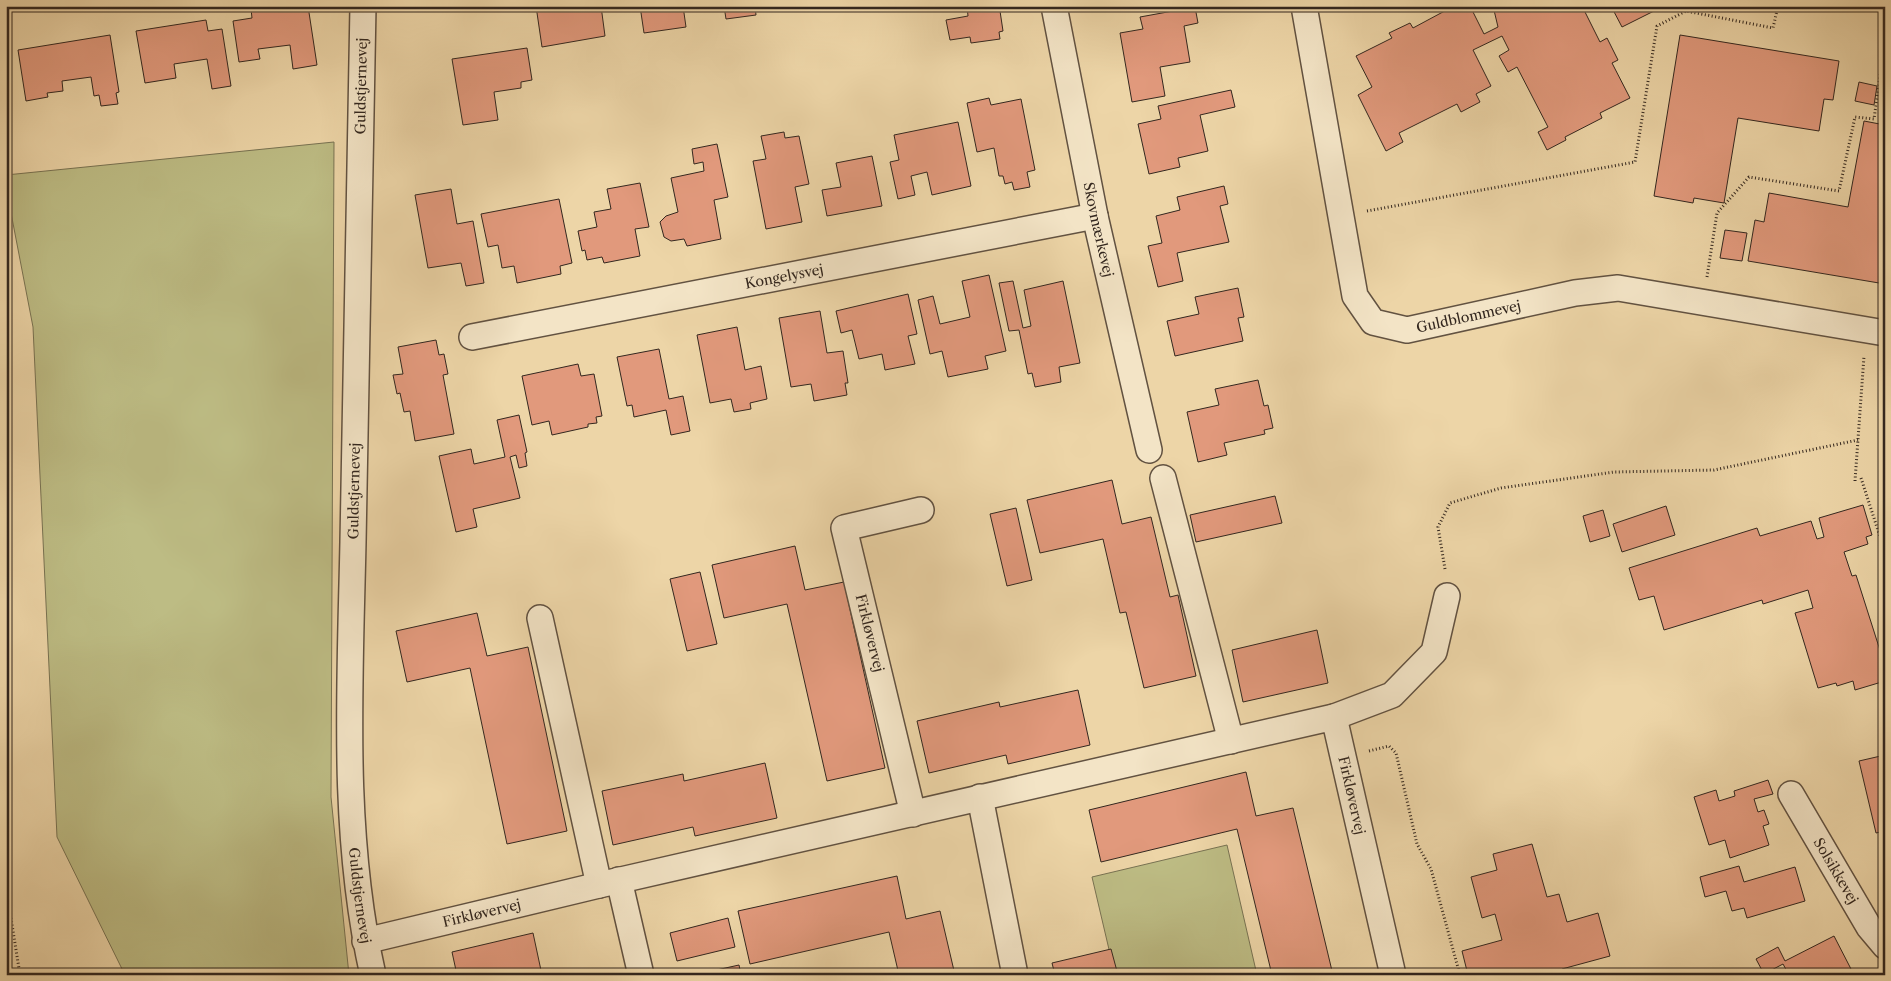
<svg xmlns="http://www.w3.org/2000/svg" width="1891" height="981" font-family="'Libre Caslon Text',serif">
<style>
.green{fill:#bdbc84;stroke:#787252}
.building{fill:#e1997c;stroke:#33271f}
.lines{fill:none;stroke-linecap:round;stroke-linejoin:round}
.street-casing{stroke:#625241;stroke-width:28}
.path{stroke:#33271f;stroke-width:3;stroke-dasharray:1 2.5;stroke-linecap:butt}
.street{stroke:#f3e4c6;stroke-width:25}
.labels{text-anchor:middle;stroke-width:4.5;stroke-linejoin:round;paint-order:stroke}
.street-label{font-size:14px;fill:#33271f;stroke:#f3e4c6}
</style>
<rect width="100%" height="100%" fill="#edd5a7"/>
<filter id="stains"><feTurbulence type="fractalNoise" baseFrequency=".004" numOctaves="4"/><feColorMatrix values="0 0 0 0 .2 0 0 0 0 .09 0 0 0 0 .02 0 0 0 .5 -.17"/></filter>
<radialGradient id="worn" r=".72"><stop offset=".6" stop-color="#630" stop-opacity="0"/><stop offset="1" stop-color="#630" stop-opacity=".3"/></radialGradient>
<g class="green">
<polygon points="334,142 331,797 349,975 125,975 57,837 33,327 6,187 6,175"/>
<polygon points="1227,845 1257,975 1115,975 1092,877"/>
</g>
<g class="building">
<polygon points="270,6 308,6 317,65 293,69 290,45 258,49 260,59 239,62 233,21 252,18 251,9"/>
<polygon points="536,6 601,6 605,36 542,47"/>
<polygon points="640,6 683,6 686,27 644,33"/>
<polygon points="724,6 755,6 756,15 726,19"/>
<polygon points="967,6 1002,6 1003,11 1000,11 1003,31 999,32 1000,39 971,43 970,37 950,40 946,20 968,16"/>
<polygon points="1454,6 1470,6 1484,34 1498,27 1493,6 1582,6 1600,42 1607,38 1618,60 1612,63 1630,98 1600,113 1602,118 1565,137 1566,140 1547,150 1538,132 1548,127 1517,67 1508,72 1499,56 1509,50 1502,36 1473,50 1491,86 1476,94 1480,102 1461,112 1457,104 1399,133 1403,142 1386,151 1358,95 1372,87 1356,56 1392,38 1389,33 1410,23 1413,28"/>
<polygon points="1611,6 1657,6 1658,9 1622,27"/>
<polygon points="1195,7 1198,23 1184,26 1190,62 1160,67 1165,96 1132,102 1120,33 1143,29 1140,17"/>
<polygon points="206,20 208,31 222,29 231,86 212,89 207,59 174,64 176,78 145,83 136,31"/>
<polygon points="110,35 119,92 116,93 118,104 101,106 99,95 94,96 91,77 62,81 63,91 47,93 48,97 26,101 18,50"/>
<polygon points="1680,35 1839,61 1833,100 1824,99 1819,131 1738,118 1724,203 1694,198 1693,203 1654,196"/>
<polygon points="527,48 532,80 521,82 521,88 494,92 498,120 463,125 452,59"/>
<polygon points="1859,82 1877,86 1874,105 1855,101"/>
<polygon points="1231,90 1235,107 1200,115 1208,151 1178,158 1180,167 1149,174 1138,124 1161,119 1158,106"/>
<polygon points="989,98 991,105 1021,99 1035,170 1027,172 1030,187 1014,190 1012,182 1005,184 1003,176 999,176 994,148 977,152 967,103"/>
<polygon points="1864,121 1885,125 1885,284 1748,261 1755,220 1764,222 1769,193 1848,207"/>
<polygon points="958,122 971,186 932,195 927,172 911,176 915,195 898,199 890,162 899,160 894,135"/>
<polygon points="784,132 785,138 799,136 809,184 795,187 802,222 766,229 753,161 766,159 761,136"/>
<polygon points="717,144 728,197 714,200 721,239 687,246 684,239 671,241 664,237 660,222 666,216 678,212 671,178 704,171 703,162 694,164 692,149"/>
<polygon points="872,156 882,206 827,216 822,190 841,187 836,163"/>
<polygon points="640,183 649,227 635,229 640,256 604,263 602,257 587,260 585,250 582,251 578,231 597,227 594,212 611,209 607,189"/>
<polygon points="1224,186 1228,204 1220,206 1229,242 1177,253 1183,281 1158,287 1148,246 1162,243 1156,216 1180,210 1177,197"/>
<polygon points="451,189 457,224 473,221 484,283 466,286 461,263 428,268 415,195"/>
<polygon points="559,199 572,263 560,266 561,274 517,283 514,266 502,268 498,245 488,247 481,214"/>
<polygon points="1725,230 1747,233 1742,261 1720,258"/>
<polygon points="989,275 1006,351 985,356 988,369 948,377 942,351 930,354 918,300 933,296 940,324 970,317 962,281"/>
<polygon points="1013,281 1023,328 1031,326 1024,290 1063,281 1080,363 1059,367 1061,382 1035,387 1032,373 1028,374 1019,330 1009,331 999,283"/>
<polygon points="1238,288 1244,317 1238,318 1243,341 1175,356 1167,321 1199,314 1195,297"/>
<polygon points="908,294 917,334 908,336 915,364 885,370 882,354 859,359 852,330 841,333 836,311"/>
<polygon points="820,311 827,353 843,351 848,383 845,383 847,395 814,401 811,384 791,387 779,318"/>
<polygon points="737,327 745,370 761,366 767,399 750,403 751,409 734,412 731,399 710,403 697,335"/>
<polygon points="436,340 439,355 444,354 448,374 443,375 454,434 415,441 410,411 404,412 400,393 397,394 393,375 403,374 398,347"/>
<polygon points="659,349 669,399 683,396 690,431 671,435 666,410 634,417 632,405 627,406 617,357"/>
<polygon points="578,364 581,376 594,374 602,416 596,417 597,423 588,424 588,427 552,435 549,421 532,425 522,376"/>
<polygon points="1258,380 1264,406 1268,405 1273,428 1264,430 1265,434 1224,443 1227,455 1198,462 1187,412 1219,405 1215,389"/>
<polygon points="519,415 527,452 525,453 527,466 519,468 516,455 510,457 520,498 473,509 477,527 456,532 439,456 471,449 474,464 505,457 497,420"/>
<polygon points="1112,480 1122,524 1151,517 1170,597 1178,595 1196,676 1144,688 1126,612 1120,613 1103,539 1040,553 1027,500"/>
<polygon points="1275,496 1282,523 1196,542 1190,515"/>
<polygon points="1863,505 1872,535 1866,537 1868,544 1844,552 1852,576 1856,575 1885,666 1885,681 1855,690 1853,681 1837,686 1836,683 1818,688 1795,613 1813,608 1808,590 1763,604 1762,600 1664,630 1654,596 1639,600 1629,568 1757,528 1760,536 1811,521 1817,539 1824,537 1819,518"/>
<polygon points="1666,506 1675,535 1622,552 1613,524"/>
<polygon points="1016,508 1032,580 1007,586 990,514"/>
<polygon points="1603,510 1610,536 1590,542 1583,516"/>
<polygon points="795,546 805,590 844,582 885,768 827,781 787,604 724,618 712,565"/>
<polygon points="700,572 717,644 687,651 670,579"/>
<polygon points="477,613 487,656 528,647 567,831 507,844 470,668 407,682 396,631"/>
<polygon points="1317,630 1328,683 1243,702 1232,650"/>
<polygon points="1078,690 1090,745 1008,764 1006,755 929,773 917,721 999,702 1000,707"/>
<polygon points="1885,755 1885,831 1876,833 1859,761"/>
<polygon points="765,763 777,818 695,836 693,827 613,845 602,791 683,774 684,781"/>
<polygon points="1246,772 1256,816 1293,808 1333,975 1272,975 1237,829 1101,862 1089,810"/>
<polygon points="1768,780 1773,794 1754,799 1758,812 1764,810 1769,824 1763,826 1769,845 1730,858 1725,840 1709,845 1694,797 1716,790 1719,801 1735,796 1734,791"/>
<polygon points="1532,844 1547,897 1559,894 1567,922 1598,913 1610,956 1562,969 1564,975 1468,975 1462,951 1502,940 1495,914 1482,918 1471,877 1497,870 1493,854"/>
<polygon points="1739,866 1744,882 1795,867 1805,901 1747,918 1744,908 1732,911 1726,891 1705,897 1700,877"/>
<polygon points="897,876 906,919 940,911 955,975 899,975 889,932 750,964 738,911"/>
<polygon points="728,918 735,947 677,961 670,933"/>
<polygon points="533,933 542,975 457,975 452,952"/>
<polygon points="1834,936 1851,969 1839,975 1789,975 1783,964 1764,974 1756,959 1778,947 1785,961"/>
<polygon points="1111,949 1118,975 1055,975 1052,963"/>
<polygon points="739,965 741,975 694,975"/>
</g>
<g class="lines">
<g class="street-casing">
<g id="street">
<path id="s1" d="M363,6C359,185 356,364 353,542C350,686 341,834 373,975"/>
<path id="s2" d="M1054,6L1095,216L1149,450"/>
<path id="s3" d="M1304,6L1355,296L1373,322L1407,330L1575,293L1618,288L1885,333"/>
<path id="s4" d="M472,337L1095,216"/>
<polyline points="1163,478 1231,741"/>
<polyline points="540,618 599,885"/>
<polyline points="1334,717 1392,695 1434,652 1447,596"/>
<path id="s5" d="M1791,794L1869,927L1885,946"/>
<polyline points="980,797 1015,975"/>
<polyline points="913,814 844,528 921,510"/>
<polyline points="619,880 641,975"/>
<path id="s6" d="M365,941L599,885L1334,717L1393,975"/>
</g>
</g>
<g class="path">
<polyline points="1367,211 1635,162 1657,26 1686,11 1773,28 1778,6"/>
<polyline points="1707,277 1717,213 1749,177 1839,191 1855,117 1874,119 1885,40"/>
<polyline points="1861,478 1885,552"/>
<polyline points="1855,481 1864,356"/>
<polyline points="6,547 10,912 20,975"/>
<polyline points="1445,569 1438,527 1450,503 1501,488 1614,472 1714,470 1858,440"/>
<polyline points="1369,751 1389,746 1396,753 1417,844 1431,869 1460,975"/>
</g>
<use href="#street" class="street"/>
</g>
<g class="labels">
<g class="street-label">
<text transform="translate(361 86) rotate(-89)" y="5">Guldstjernevej</text>
<text dy="5" stroke="none"><textPath href="#s2" startOffset="228">Skovmærkevej</textPath></text>
<text dy="5" stroke="none"><textPath href="#s4" startOffset="318">Kongelysvej</textPath></text>
<text dy="5" stroke="none"><textPath href="#s3" startOffset="424">Guldblommevej</textPath></text>
<text transform="translate(354 491) rotate(-89)" y="5">Guldstjernevej</text>
<text transform="translate(870 633) rotate(76)" y="5">Firkløvervej</text>
<text dy="5" stroke="none"><textPath href="#s6" startOffset="1075">Firkløvervej</textPath></text>
<text dy="5" stroke="none"><textPath href="#s5" startOffset="89">Solsikkevej</textPath></text>
<text dy="5" stroke="none"><textPath href="#s1" startOffset="890">Guldstjernevej</textPath></text>
<text dy="5" stroke="none"><textPath href="#s6" startOffset="120">Firkløvervej</textPath></text>
</g>
</g>
<rect width="1891" height="981" fill="none" stroke="#edd5a7" stroke-width="25"/>
<rect x="8" y="8" width="1876" height="966" fill="none" stroke="#33271f" stroke-width="2.5"/>
<rect x="12" y="12" width="1866" height="956" fill="none" stroke="#33271f"/>
<rect width="100%" height="100%" filter="url(#stains)"/>
<rect width="100%" height="100%" fill="url(#worn)"/>
</svg>
